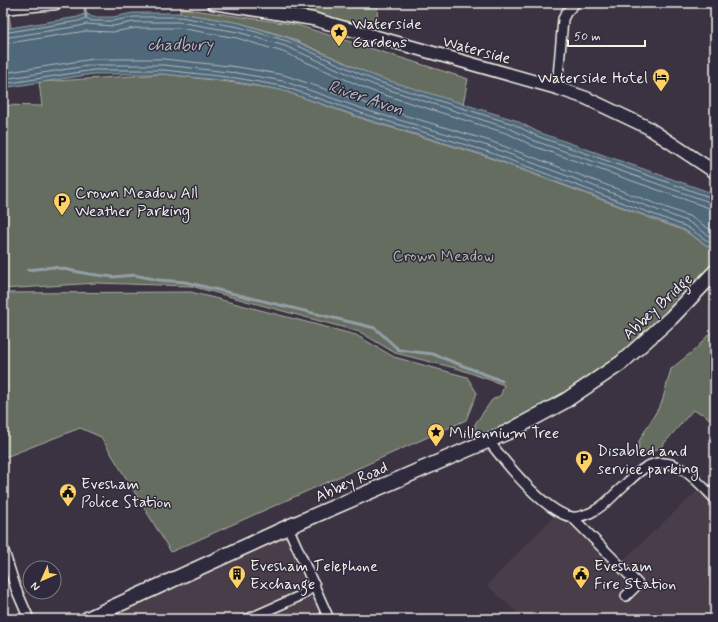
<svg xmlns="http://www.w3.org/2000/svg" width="718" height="622" font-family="Mynerve,sans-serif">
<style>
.built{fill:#493e48}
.green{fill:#656c60;stroke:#acaea4}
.water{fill:#50687a;stroke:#929fa6}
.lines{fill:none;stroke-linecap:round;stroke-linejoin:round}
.shore{stroke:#b2babc;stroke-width:1}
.stream{stroke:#929fa6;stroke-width:3}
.street-casing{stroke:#f4f1e8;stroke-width:12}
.secondary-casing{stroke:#f4f1e8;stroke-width:15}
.primary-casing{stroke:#f4f1e8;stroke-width:17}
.street{stroke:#2f2a3d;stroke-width:9}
.secondary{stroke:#2f2a3d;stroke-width:12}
.primary{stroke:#2f2a3d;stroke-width:14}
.labels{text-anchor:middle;stroke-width:3;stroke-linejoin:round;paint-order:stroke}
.poi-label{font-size:16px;fill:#f4f1e8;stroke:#2f2a3d;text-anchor:start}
.street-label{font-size:16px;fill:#f4f1e8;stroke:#2f2a3d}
.park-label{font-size:16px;fill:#b4b5ab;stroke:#2f2a3d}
.water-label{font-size:17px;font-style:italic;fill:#b2babc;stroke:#2f2a3d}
</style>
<rect width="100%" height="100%" fill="#3b3342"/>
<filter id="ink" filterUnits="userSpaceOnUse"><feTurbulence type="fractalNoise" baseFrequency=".025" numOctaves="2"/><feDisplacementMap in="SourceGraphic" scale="8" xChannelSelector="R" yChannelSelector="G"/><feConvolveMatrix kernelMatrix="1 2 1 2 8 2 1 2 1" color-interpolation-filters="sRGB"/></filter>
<g filter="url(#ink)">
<g class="built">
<polygon points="710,479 715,483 715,619 524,619 487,585 558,512 573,518 620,563"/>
<polygon points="284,534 311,585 325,619 97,619"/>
</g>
<g class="green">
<polygon points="3,3 8,8 11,28 3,29"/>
<polygon points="213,3 378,3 376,36"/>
<polygon points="180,8 297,25 468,79 463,104 377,77 288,37 240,23 180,13"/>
<polygon points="164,74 236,83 281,90 369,121 485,156 685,231 715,251 715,268 679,310 555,404 474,445 475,424 492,400 501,395 504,385 459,369 395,353 360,332 191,286 96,283 3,289 3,105 42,106 39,82"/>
<polygon points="191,292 356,335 394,357 467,377 477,393 466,420 171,552 101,437 80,428 3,458 3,293"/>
<polygon points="715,327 715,423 703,414 693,410 661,447 648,454 638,453 639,441 662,402 671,369 697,348"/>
</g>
<polygon class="water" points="86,13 92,17 113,17 133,13 180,13 240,23 288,38 377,77 515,120 538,132 709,192 715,196 715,251 685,230 485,155 369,120 281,90 236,82 164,74 94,74 3,88 3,29 78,17"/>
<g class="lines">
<g class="shore">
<polyline points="3,33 79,21 86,18 92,21 113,21 134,17 180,17 239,27 287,41 376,81 513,124 537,136 715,199"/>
<polyline points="3,38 80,26 86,24 113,26 134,22 179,22 238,32 285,46 374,85 511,129 535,141 715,204"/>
<polyline points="3,44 86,31 113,32 135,28 179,28 237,38 283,52 372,91 509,134 533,146 715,210"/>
<polyline points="3,73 93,59 164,59 238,67 284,75 374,106 490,141 691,217 715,233"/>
<polyline points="3,79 94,65 164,65 237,73 283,81 372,112 488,146 689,222 715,240"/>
<polyline points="3,84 94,70 164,70 236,78 282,86 370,116 486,151 687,227 715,246"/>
</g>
<g class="stream">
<polyline points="85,9 86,17"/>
<polyline points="28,270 53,267 89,274 113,277 134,275 159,280 185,282 375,328 399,350 433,354 502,381"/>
</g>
<g class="street-casing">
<g id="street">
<polyline points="557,88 563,19 566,13 575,3"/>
<path d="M488,440C505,462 544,512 572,517C578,518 584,515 590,513C601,508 609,500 618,491C627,483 636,473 646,467C674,452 697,481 715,499"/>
<polyline points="573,518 638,584 626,596"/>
<polyline points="288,527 329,619"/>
<polyline points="3,548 16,589 29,619"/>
<polyline points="248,619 300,596 315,585"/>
</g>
</g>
<g class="secondary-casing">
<g id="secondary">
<polyline points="213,3 313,19 557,88 586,98 647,127 715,172"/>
<polyline points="3,8 56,3"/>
</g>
</g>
<g class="primary-casing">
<polyline id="primary" points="87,619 288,527 508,432 565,401 621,363 671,318 715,272"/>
</g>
<use href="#street" class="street"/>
<use href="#secondary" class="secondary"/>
<use href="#primary" class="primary"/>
</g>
</g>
<defs>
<g id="sight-pin" transform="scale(0.9)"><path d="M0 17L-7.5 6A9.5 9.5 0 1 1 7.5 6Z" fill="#ffd166" stroke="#2f2a3d"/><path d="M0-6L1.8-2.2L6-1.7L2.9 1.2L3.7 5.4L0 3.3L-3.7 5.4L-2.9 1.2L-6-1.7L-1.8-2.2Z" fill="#111"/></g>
<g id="hotel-pin" transform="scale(0.9)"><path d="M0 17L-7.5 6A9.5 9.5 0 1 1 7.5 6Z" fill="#ffd166" stroke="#2f2a3d"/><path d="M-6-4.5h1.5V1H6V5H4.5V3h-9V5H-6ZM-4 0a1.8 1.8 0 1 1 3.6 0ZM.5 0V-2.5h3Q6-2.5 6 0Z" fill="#111"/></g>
<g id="parking-pin" transform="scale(0.9)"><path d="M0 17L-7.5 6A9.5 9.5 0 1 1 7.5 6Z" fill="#ffd166" stroke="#2f2a3d"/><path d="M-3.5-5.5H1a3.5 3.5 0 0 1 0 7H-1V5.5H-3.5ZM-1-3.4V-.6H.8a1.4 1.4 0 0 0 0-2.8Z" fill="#111"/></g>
<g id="civic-pin" transform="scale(0.9)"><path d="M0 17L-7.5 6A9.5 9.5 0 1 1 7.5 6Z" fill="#ffd166" stroke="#2f2a3d"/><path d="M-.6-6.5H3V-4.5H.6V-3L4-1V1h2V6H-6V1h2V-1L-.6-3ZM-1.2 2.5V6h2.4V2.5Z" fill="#111"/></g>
<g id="building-pin" transform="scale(0.9)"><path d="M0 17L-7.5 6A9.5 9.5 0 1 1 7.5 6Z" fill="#ffd166" stroke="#2f2a3d"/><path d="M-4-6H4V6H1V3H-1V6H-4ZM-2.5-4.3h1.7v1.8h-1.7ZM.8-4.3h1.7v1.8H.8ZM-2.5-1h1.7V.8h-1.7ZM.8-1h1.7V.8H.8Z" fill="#111"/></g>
</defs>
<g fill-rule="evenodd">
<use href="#sight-pin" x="339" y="32"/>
<use href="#hotel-pin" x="661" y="77"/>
<use href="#parking-pin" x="62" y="201"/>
<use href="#sight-pin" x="436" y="432"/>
<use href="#parking-pin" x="584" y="459"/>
<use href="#civic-pin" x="68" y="492"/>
<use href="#building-pin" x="237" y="574"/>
<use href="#civic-pin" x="581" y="574"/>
</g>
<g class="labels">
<g class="poi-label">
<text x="352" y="29">Waterside<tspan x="352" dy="18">Gardens</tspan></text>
<text x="648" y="83" text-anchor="end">Waterside Hotel</text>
<text x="75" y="198">Crown Meadow All<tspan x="75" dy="18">Weather Parking</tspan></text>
<text x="449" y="438">Millennium Tree</text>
<text x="597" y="456">Disabled and<tspan x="597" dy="18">service parking</tspan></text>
<text x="81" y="489">Evesham<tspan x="81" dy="18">Police Station</tspan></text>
<text x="250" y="571">Evesham Telephone<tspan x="250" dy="18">Exchange</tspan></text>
<text x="594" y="571">Evesham<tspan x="594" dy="18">Fire Station</tspan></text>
</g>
<g class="street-label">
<text transform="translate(477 49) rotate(15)" y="6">Waterside</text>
<text transform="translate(657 306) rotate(-43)" y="6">Abbey Bridge</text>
<text transform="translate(351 481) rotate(-24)" y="6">Abbey Road</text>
</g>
<g class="park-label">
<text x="443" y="261">Crown Meadow</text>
</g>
<g class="water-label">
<text x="180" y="50">chadbury</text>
<text transform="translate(366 97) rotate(19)" y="6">River Avon</text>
</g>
</g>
<rect width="718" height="622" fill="none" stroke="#2f2a3d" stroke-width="16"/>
<rect x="8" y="8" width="702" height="606" fill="none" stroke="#f4f1e8" stroke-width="1.5" filter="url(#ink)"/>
<g transform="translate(42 580) rotate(225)"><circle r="19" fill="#2f2a3d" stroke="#7e7a81"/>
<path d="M0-3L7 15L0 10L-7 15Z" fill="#ffd166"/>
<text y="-6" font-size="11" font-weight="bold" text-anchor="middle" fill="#f4f1e8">N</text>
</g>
<path d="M568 40v6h77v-6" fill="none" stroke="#f4f1e8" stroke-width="2"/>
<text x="574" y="40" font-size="12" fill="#f4f1e8" stroke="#2f2a3d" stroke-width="3" paint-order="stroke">50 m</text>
</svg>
